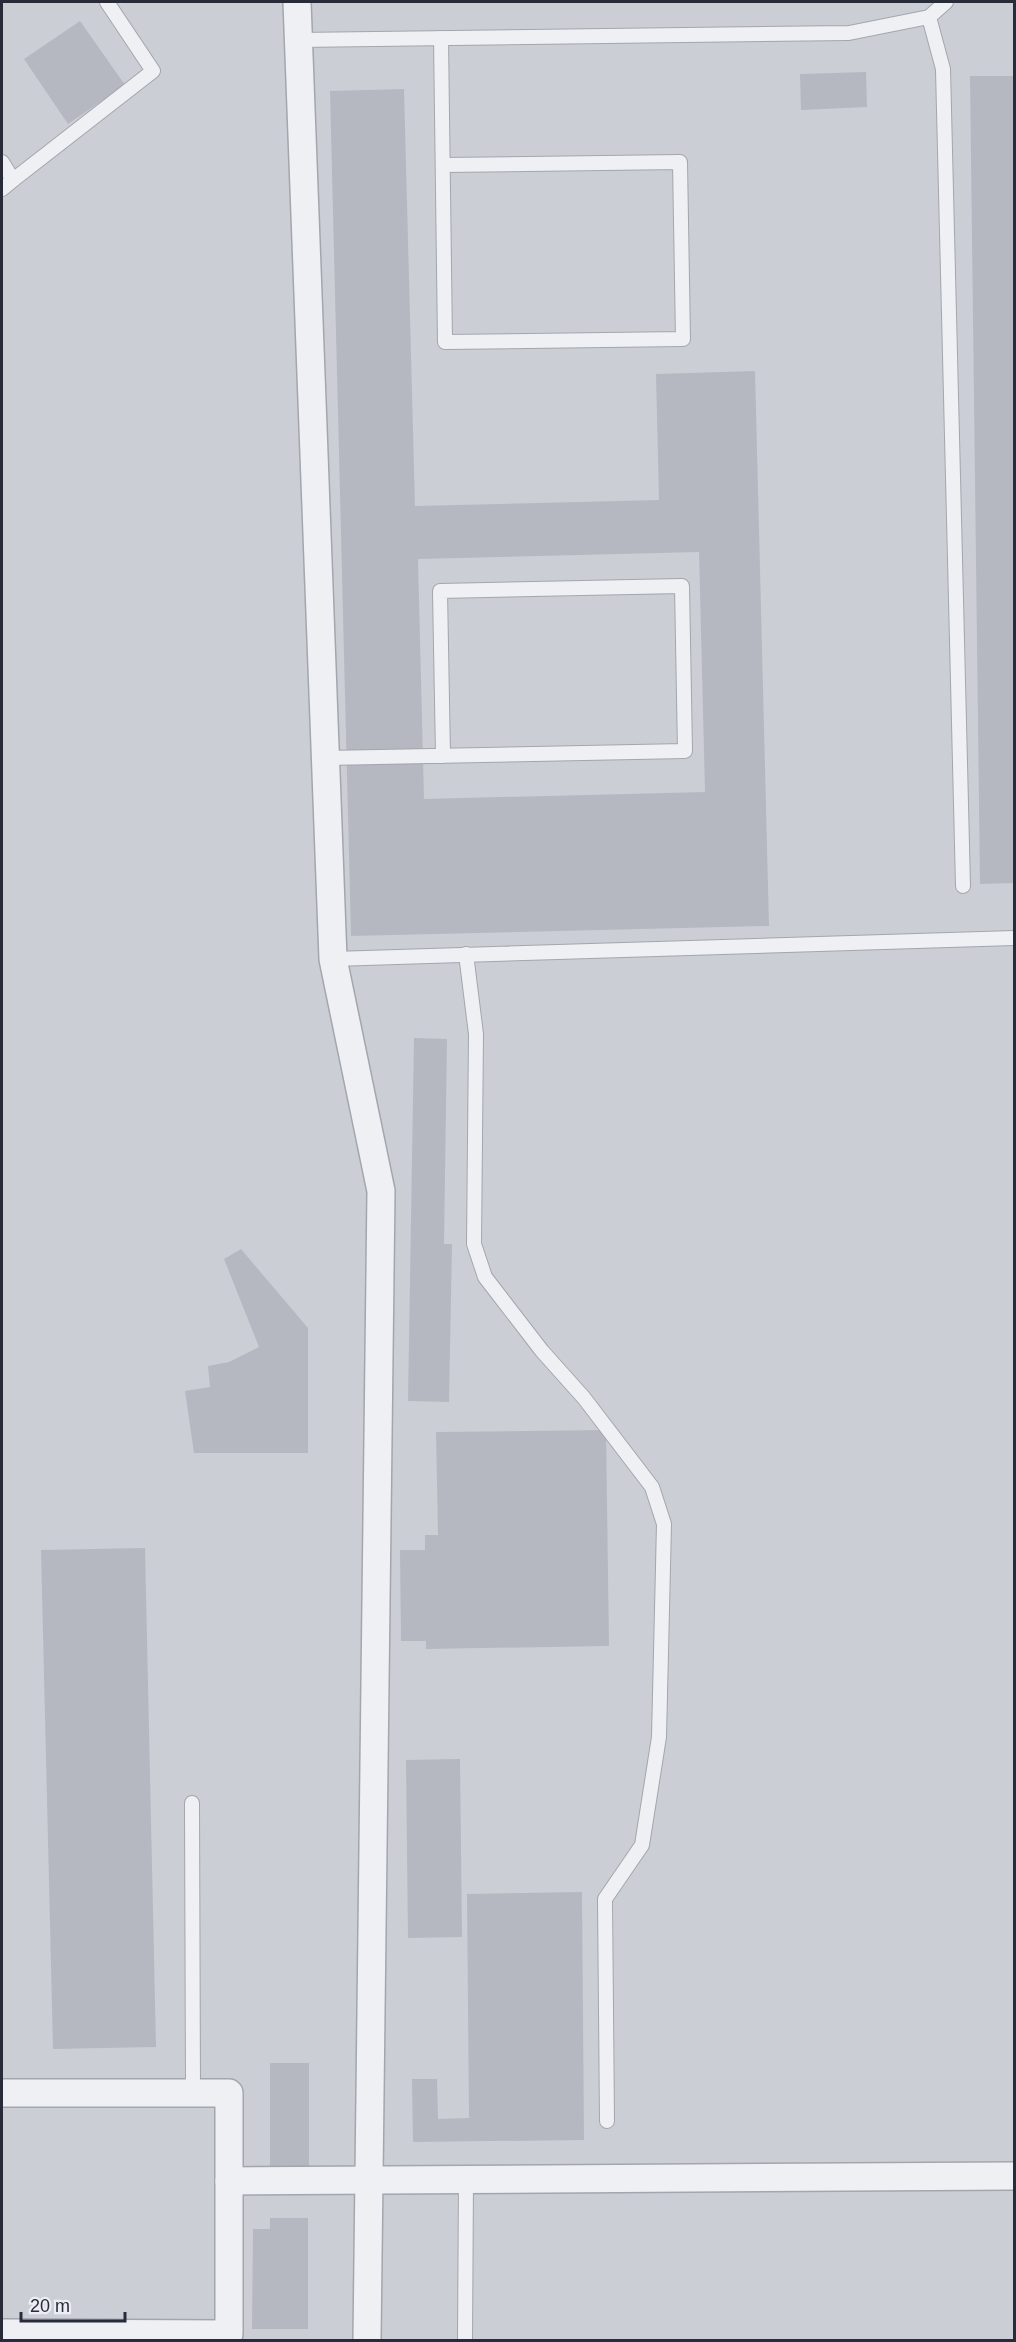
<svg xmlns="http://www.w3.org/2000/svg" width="1016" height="2342" font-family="Arial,sans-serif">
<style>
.built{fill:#ccced6}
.building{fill:#b5b8c1;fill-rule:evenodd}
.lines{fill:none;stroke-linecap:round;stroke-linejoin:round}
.lane-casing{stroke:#a3a6ae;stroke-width:16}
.street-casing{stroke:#a3a6ae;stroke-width:30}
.lane{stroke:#eff0f4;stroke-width:14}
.street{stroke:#eff0f4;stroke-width:27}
</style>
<rect width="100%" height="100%" fill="#dddfe5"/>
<rect class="built" x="2" y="2" width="1012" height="2338"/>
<g class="building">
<polygon points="80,21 125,85 68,124 24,59"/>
<polygon points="866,72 867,107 801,110 800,74"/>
<polygon points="970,76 1014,76 1014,883 980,884"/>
<path d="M404,89L415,506L659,500L656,374L755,371L769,926L351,936L330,91ZM699,552L705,792L424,799L418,559Z"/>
<polygon points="414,1038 447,1039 444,1244 452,1244 449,1402 408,1401"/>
<polygon points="241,1249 308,1328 308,1453 194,1453 185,1391 210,1387 208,1366 229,1362 259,1347 224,1259"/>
<polygon points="606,1430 609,1646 426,1649 426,1641 401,1641 400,1550 425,1550 425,1535 438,1535 436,1432"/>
<polygon points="145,1548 156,2047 53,2049 41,1550"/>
<polygon points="460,1759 462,1937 408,1938 406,1760"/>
<polygon points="582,1892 584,2140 413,2142 412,2079 437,2079 438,2119 469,2118 467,1894"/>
<rect x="270" y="2063" width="39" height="113"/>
<polygon points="270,2218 308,2218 308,2329 252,2329 253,2229 270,2229"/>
</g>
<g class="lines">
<g class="lane-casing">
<g id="lane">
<polyline points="929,17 943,69 963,886"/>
<polyline points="441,38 445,342 683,339 680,162 443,165"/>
<polyline points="298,40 849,33 929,17 946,2"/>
<polyline points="2,162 13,180 2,189"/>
<polyline points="13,180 153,71 107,2"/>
<polyline points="326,758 685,751 682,586 440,591 443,756"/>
<polyline points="466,954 476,1034 474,1244 485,1277 542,1351 584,1398 652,1487 664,1524 659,1737 642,1845 605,1899 607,2121"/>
<polyline points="333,959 1014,938"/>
<polyline points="192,1803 193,2093"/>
<polyline points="465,2340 466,2181"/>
</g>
</g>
<g class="street-casing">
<g id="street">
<polyline points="297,2 333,959 381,1191 367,2340"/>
<polyline points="2,2093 229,2093 229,2334 2,2333"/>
<polyline points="229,2181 1014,2176"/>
</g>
</g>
<use href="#lane" class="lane"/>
<use href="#street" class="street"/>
</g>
<rect width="1016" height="2342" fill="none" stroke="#282c3a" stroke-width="6"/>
<path d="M21 2312v9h104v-9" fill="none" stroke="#282c3a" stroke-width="3"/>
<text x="30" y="2312" font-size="18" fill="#282c3a" stroke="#eceef3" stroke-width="4.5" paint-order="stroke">20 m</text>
</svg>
